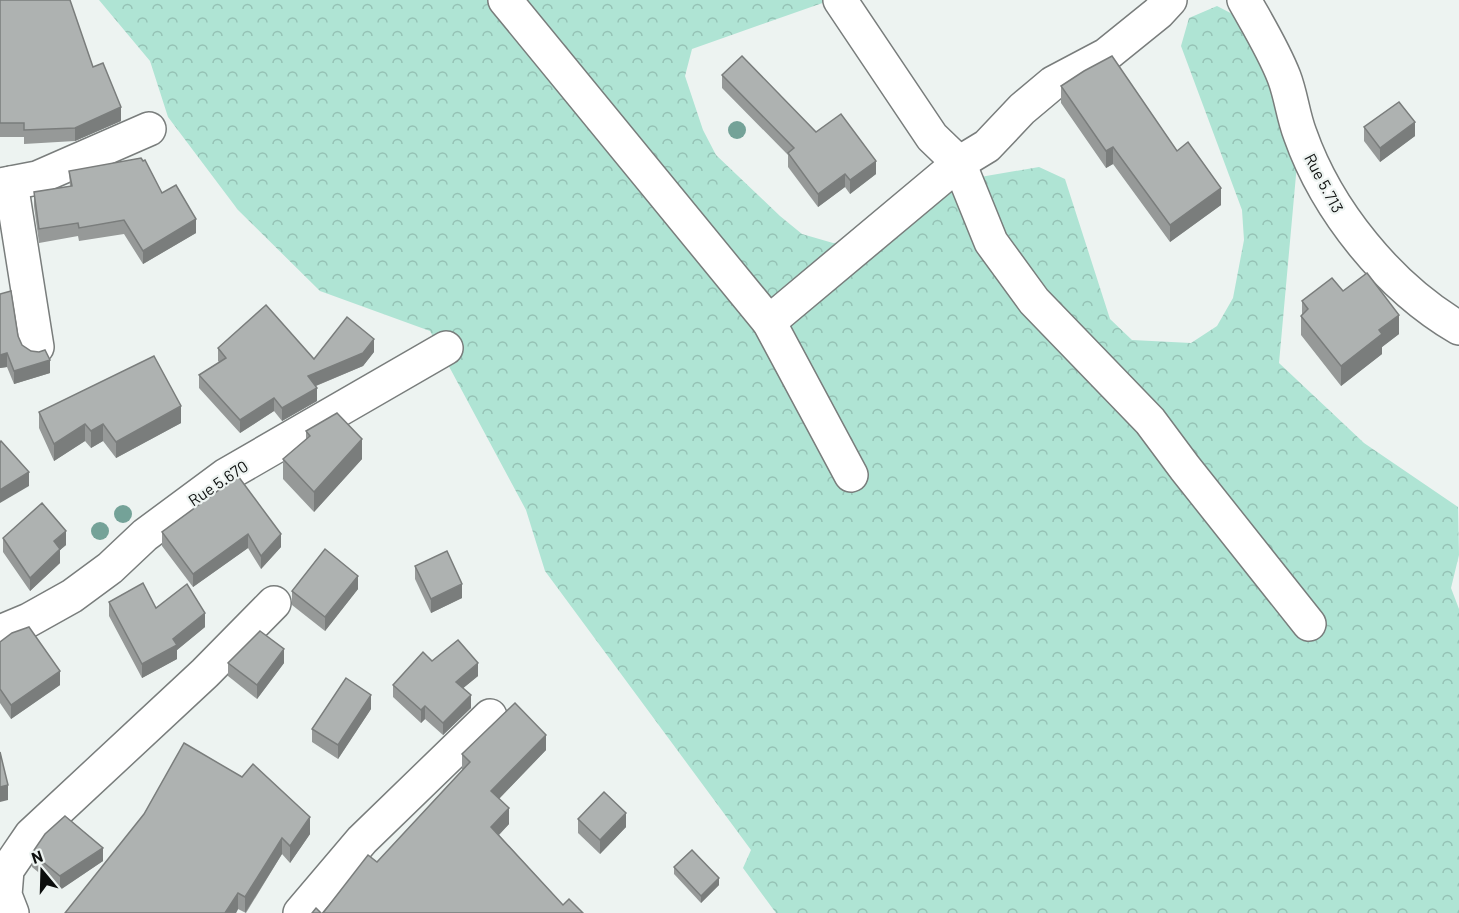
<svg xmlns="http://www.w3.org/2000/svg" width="1459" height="913" font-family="Barlow,sans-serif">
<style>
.forest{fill:url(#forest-crowns)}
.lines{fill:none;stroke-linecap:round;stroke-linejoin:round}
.minor-casing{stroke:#797d7c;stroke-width:36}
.minor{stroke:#fff;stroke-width:33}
.tree{fill:#74a298}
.wall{fill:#969998}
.shaded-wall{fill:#7a7d7c}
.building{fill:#aeb2b1;stroke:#7a7d7c;stroke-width:1.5}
.labels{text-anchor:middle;stroke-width:4.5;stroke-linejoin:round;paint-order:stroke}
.street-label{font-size:16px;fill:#0c0e0d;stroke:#edf3f1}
</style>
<defs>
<pattern id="forest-crowns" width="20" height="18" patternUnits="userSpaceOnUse" patternTransform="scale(1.5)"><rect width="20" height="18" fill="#afe4d4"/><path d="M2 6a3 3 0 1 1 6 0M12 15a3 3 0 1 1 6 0" fill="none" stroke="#95c2b5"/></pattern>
</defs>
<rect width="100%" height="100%" fill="#edf3f1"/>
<polygon class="forest" points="99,0 831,0 692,49 685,76 703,130 716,155 780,216 802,234 833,243 863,241 957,181 1039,167 1065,179 1110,319 1132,340 1191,343 1217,326 1233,298 1244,240 1242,210 1181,46 1189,18 1217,6 1242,19 1298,153 1279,363 1364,443 1458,507 1459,555 1451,588 1459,609 1459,913 776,913 743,868 751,850 545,571 526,510 430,331 320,291 238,210 168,117 150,61"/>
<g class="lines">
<g class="minor-casing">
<g id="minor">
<polyline points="505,0 769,322 851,475"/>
<polyline points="840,0 932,137 959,163 987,146 1022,109 1053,83 1106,55 1158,13 1170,0"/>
<path d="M1244,0C1258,25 1274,51 1284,77C1291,95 1293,116 1300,134C1327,211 1389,287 1459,328"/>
<polyline points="11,183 37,347"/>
<polyline points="0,185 37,178 149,129"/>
<polyline points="769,322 959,163 991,242 1034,301 1150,421 1185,468 1309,624"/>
<polyline points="0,632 29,620 72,596 110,568 145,535 226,475 446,348"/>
<polyline points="12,913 5,895 7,870 31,835 205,673 274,603"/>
<polyline points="300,913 362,840 490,716"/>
</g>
</g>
<use href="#minor" class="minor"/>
</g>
<g class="tree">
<circle cx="737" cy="130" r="9"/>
<circle cx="123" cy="514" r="9"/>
<circle cx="100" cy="531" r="9"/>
</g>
<g class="wall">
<polygon points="0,0 93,67 121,121 75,141 24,144 24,137 0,137"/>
<polygon points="722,75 816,132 876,174 850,194 845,187 818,207 788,167 788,155 722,88"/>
<polygon points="1061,86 1177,151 1221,205 1170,242 1113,164 1106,168 1061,103"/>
<polygon points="1364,127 1415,136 1380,162 1364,141"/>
<polygon points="69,171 162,193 196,233 143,264 124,234 79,241 78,236 39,243 34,206 34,192 70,186"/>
<polygon points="1343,291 1399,334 1382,347 1382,354 1341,386 1301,335 1301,316 1302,314 1302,301"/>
<polygon points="0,294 22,345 50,373 14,384 7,367 0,368"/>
<polygon points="218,348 314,359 374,352 363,366 316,386 317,401 282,421 274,411 240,433 199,388 199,375 219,362 218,361"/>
<polygon points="39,412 181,423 116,458 103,441 91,448 85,441 54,461 39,428"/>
<polygon points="306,431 362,459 314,512 283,479 283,459 306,439"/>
<polygon points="238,476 281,547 261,569 248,548 193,587 162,546 162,532"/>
<polygon points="3,538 66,545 60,550 60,563 30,591 3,552"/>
<polygon points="415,566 462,598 431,613 415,579"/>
<polygon points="358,589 325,631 292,605 292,591"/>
<polygon points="109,602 156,608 205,627 177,650 177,659 142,678 109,616"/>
<polygon points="0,642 60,685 11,719 0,703"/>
<polygon points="432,661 478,676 463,688 471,708 443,735 425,719 421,723 393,697 393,685"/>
<polygon points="228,663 284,663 257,699 228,676"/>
<polygon points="371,709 338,759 312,742 312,729"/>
<polygon points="546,750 499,799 509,824 499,835 563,905 377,862 462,770 462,754"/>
<polygon points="242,777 310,834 290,863 282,854 246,913 238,909 236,913"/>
<polygon points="578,819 626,827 600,854 578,833"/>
<polygon points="32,853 103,861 60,890 32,867"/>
<polygon points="674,867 719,885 701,903 674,874"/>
</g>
<g class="shaded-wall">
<polygon points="121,107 121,121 75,141 75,128"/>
<polygon points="1415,122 1415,136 1380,162 1380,148"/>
<polygon points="1113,147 1113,164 1106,168 1106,151"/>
<polygon points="876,161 876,174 850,194 850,180"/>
<polygon points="845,174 845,187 818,207 818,194"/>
<polygon points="1221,188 1221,205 1170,242 1170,225"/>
<polygon points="196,219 196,233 143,264 143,251"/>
<polygon points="1399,315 1399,334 1382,347 1382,354 1341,386 1341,366 1379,330"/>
<polygon points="374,339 374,352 363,366 308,389 308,376"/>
<polygon points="7,353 7,367 0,368 0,355"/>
<polygon points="50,360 50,373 14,384 14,371"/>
<polygon points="317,388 317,401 282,421 282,408"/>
<polygon points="274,398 274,411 240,433 240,420"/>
<polygon points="181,406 181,423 116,458 116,442"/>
<polygon points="85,424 85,441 54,461 54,444"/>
<polygon points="103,424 103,441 91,448 91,431"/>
<polygon points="362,439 362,459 314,512 314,492"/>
<polygon points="29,472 29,486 0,503 0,490"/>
<polygon points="66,531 66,545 60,550 60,563 30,591 30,578 54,541"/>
<polygon points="248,534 248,548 193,587 193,574"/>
<polygon points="281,534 281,547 261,569 261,556"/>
<polygon points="358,576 358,589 325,631 325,617"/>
<polygon points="462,584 462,598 431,613 431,599"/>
<polygon points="205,613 205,627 177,650 177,659 142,678 142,664"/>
<polygon points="284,649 284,663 257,699 257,685"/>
<polygon points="478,663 478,676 456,694 456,682"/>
<polygon points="60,671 60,685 11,719 11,705"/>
<polygon points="371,695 371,709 338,759 338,745"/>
<polygon points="471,695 471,708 443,735 443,723"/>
<polygon points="425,706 425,719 421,723 421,710"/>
<polygon points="546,735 546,750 491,807 491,791"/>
<polygon points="8,785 8,800 0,802 0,787"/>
<polygon points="509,808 509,824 491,843 491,827"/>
<polygon points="626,813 626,827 600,854 600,840"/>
<polygon points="310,817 310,834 290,863 290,846"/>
<polygon points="282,838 282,854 245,913 245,897"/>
<polygon points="103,848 103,861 60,890 60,876"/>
<polygon points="719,878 719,885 701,903 701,896"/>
<polygon points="238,893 238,909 236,913 225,913"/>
</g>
<g class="building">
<polygon points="0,0 70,0 93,67 103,63 121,107 75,128 24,130 24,123 0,123"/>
<polygon points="742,56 816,132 841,114 876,161 850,180 845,174 818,194 788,153 794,148 722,75"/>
<polygon points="1112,56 1177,151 1188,142 1221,188 1170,225 1113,147 1106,151 1061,86 1084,71"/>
<polygon points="1399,102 1415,122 1380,148 1364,127"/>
<polygon points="141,158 143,161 145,160 162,193 176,185 196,219 143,251 124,220 79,228 78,223 39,229 34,192 72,186 69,171"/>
<polygon points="1367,273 1399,315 1379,330 1382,334 1341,366 1301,316 1308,309 1302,301 1332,278 1343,291"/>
<polygon points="11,291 18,336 22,345 31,351 39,352 45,350 50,360 14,371 7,353 0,355 0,294"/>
<polygon points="266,305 314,359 347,317 374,339 363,353 308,376 317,388 282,408 274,398 240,420 199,375 226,358 218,348"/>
<polygon points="154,356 181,406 116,442 103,424 91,431 85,424 54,444 39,412"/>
<polygon points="337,413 362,439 314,492 283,459 310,436 306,431"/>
<polygon points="1,441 29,472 0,490 0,443"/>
<polygon points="238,476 281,534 261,556 248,534 193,574 162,532"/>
<polygon points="42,503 66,531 54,541 60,549 30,578 3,538"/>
<polygon points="325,549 358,576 325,617 292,591"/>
<polygon points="447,551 462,584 431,599 415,566"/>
<polygon points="143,583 156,608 187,584 205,613 173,639 177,645 142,664 109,602"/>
<polygon points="29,627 60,671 11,705 0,689 0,642 12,633"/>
<polygon points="260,631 284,649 257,685 228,663"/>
<polygon points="458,640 478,663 456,682 471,695 443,723 425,706 421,710 393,685 423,652 432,661"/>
<polygon points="346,678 371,695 338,745 312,729"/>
<polygon points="515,703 546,735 491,791 509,808 491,827 563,905 569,899 583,913 323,913 368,855 377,862 470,762 462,754"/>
<polygon points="184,743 242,777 253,764 310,817 290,846 282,838 245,897 238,893 225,913 65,913 144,814"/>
<polygon points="0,752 8,785 0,787"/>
<polygon points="604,792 626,813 600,840 578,819"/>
<polygon points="65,816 103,848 60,876 32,853 45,834"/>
<polygon points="692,850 719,878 701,896 674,867"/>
<polygon points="316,908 321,913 312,913"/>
</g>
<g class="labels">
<g class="street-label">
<text transform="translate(1324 183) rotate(62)" y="6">Rue 5.713</text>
<text transform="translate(218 483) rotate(-34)" y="6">Rue 5.670</text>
</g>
</g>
<g transform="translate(42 871) rotate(341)" stroke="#edf3f1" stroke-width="4.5" paint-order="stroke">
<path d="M0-4.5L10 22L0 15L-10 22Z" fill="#0c0e0d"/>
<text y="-9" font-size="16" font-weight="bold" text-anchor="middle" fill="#0c0e0d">N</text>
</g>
</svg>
